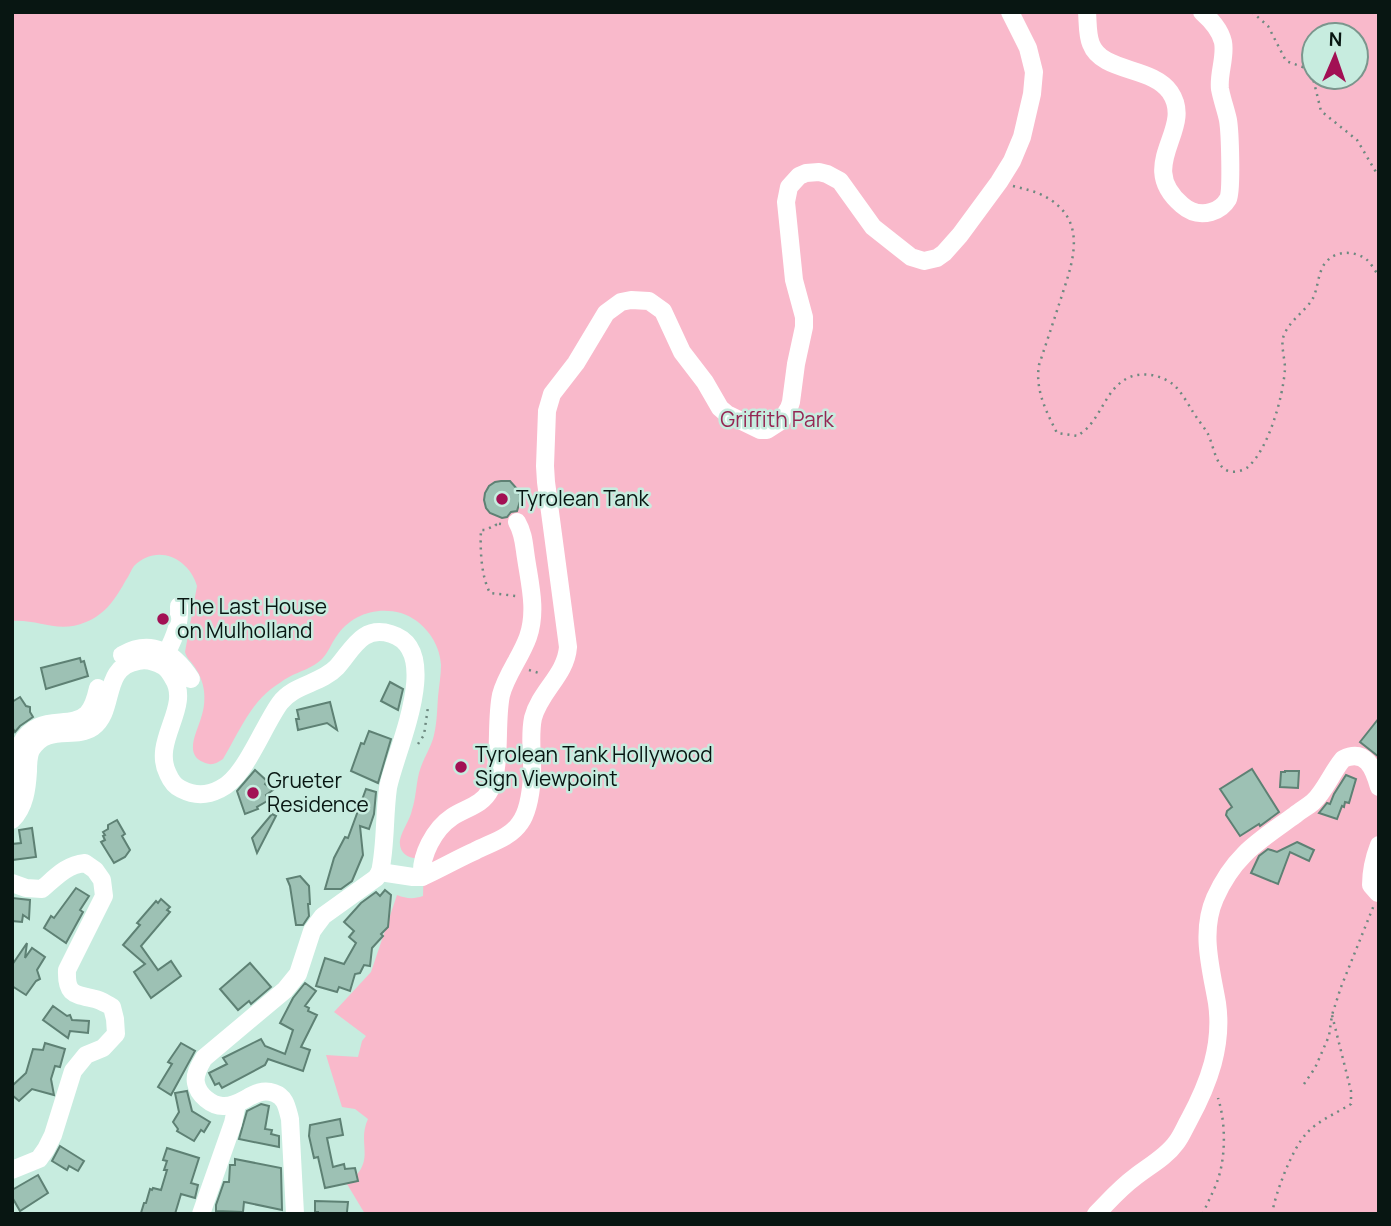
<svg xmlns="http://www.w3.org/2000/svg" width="1391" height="1226" font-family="Manrope,sans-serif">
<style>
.green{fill:#f9b9cb;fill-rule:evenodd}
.building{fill:#9dc1b4;stroke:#5e8174;stroke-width:2}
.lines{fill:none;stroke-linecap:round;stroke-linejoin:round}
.path{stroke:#6e8980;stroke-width:2.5;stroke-dasharray:2 5;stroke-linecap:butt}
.minor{stroke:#fff;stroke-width:18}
.poi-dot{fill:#a21054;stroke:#c7ecdf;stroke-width:2.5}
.labels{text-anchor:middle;stroke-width:5;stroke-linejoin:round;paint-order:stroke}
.park-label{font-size:21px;fill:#952653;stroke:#c7ecdf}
.poi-label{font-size:21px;fill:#081612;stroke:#c7ecdf;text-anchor:start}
</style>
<rect width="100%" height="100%" fill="#c7ecdf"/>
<path class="green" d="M12,12H1379V1214H365L347,1184C378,1160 356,1145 368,1119L355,1109L342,1107L326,1055L358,1057L362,1041L366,1036L334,1012L371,972L397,895C407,899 414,899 423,896L424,857C412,861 398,855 400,840C402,830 410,820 412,810C416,798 416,785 419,773C422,761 429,751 433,739C437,725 437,711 438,697C439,686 441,675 441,665C440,642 423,620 401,613C376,606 350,615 336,637C331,644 328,653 322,659C313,668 300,671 289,677C283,680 277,685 271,689C249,706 237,736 223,759C216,764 211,766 203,762C184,754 197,732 201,718C204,709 205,701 204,691C203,682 199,673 194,666C190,660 187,659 185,652L197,586C189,558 157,543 134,566C131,570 129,576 126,580C116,598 106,614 86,622C58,634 39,619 12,621ZM1314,35H1356V77H1314Z"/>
<g class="building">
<polygon points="501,481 510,481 518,490 521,498 517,511 511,512 507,517 502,518 490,513 486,508 484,500 485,493 489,486 495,482"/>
<polygon points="80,658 81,662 84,661 88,676 46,689 41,668"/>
<polygon points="390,682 403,689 398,710 381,701"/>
<polygon points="20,697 26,706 30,707 30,712 33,717 20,726 15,732 12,727 12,702"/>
<polygon points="330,702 337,730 327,723 298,730 296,719 299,719 297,710"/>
<polygon points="1379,718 1379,757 1360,742"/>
<polygon points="369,731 391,739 378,783 351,771 361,743 364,744"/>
<polygon points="1252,769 1279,812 1260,826 1259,824 1240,836 1226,815 1227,811 1232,807 1220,789"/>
<polygon points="255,770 267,781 265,784 273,790 266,795 269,800 257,807 258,809 245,814 237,791"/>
<polygon points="1285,771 1299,771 1298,788 1280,787 1281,772 1285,772"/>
<polygon points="1346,775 1356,779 1349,803 1345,802 1344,807 1342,806 1337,819 1319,813 1327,803 1330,804 1334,794"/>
<polygon points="366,789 376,792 374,814 369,829 360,826 363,855 352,881 341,889 325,889 334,858 345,837 348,838"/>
<polygon points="272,814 276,816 257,853 252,838"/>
<polygon points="117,820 125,834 122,836 130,850 125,857 114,863 101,842 105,840 103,836 105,835 103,832 108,829 108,825"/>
<polygon points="32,828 36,857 12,860 12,844 21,843 19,830"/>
<polygon points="1297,842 1314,850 1309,861 1290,852 1278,884 1251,873 1259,856 1268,849 1277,852"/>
<polygon points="300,876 309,886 310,904 308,904 309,916 303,925 296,925 290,886 287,879"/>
<polygon points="76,888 89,896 80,910 83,912 66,943 44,928 51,916 54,918"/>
<polygon points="385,890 391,895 388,927 381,934 383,936 372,948 370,966 364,965 360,973 355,974 350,991 339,987 337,992 316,986 325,958 344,964 356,943 349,937 354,931 344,922 361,903 376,892 380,896"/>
<polygon points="12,898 30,900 29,919 23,915 22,922 12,921"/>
<polygon points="161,899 170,907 167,910 170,912 141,946 158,970 171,961 181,976 151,998 134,972 145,964 123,945 140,925 137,923 156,901 158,903"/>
<polygon points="27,943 25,958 32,948 45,957 37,970 40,979 36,981 26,995 12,986 12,965"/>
<polygon points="250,963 271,987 251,1004 249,1001 238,1010 220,989"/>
<polygon points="305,983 316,991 305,1006 309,1008 308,1011 317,1015 301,1047 310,1050 303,1071 268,1059 265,1065 222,1088 219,1083 215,1085 209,1073 227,1064 223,1058 261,1039 265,1046 285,1054 293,1030 280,1023 293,998"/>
<polygon points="53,1006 67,1016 70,1015 72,1020 89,1021 88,1033 70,1031 68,1038 43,1020"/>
<polygon points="45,1043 65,1049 60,1067 55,1066 51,1079 54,1095 32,1089 19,1101 12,1095 12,1086 26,1073 33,1049 43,1050"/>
<polygon points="181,1043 195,1051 171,1095 158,1087 172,1064 168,1062"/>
<polygon points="187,1091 192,1111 210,1122 204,1132 201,1130 194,1141 177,1131 178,1129 173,1122 179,1112 175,1093"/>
<polygon points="261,1104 269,1106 265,1129 272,1130 271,1134 279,1136 279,1147 239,1139 247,1111"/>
<polygon points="340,1119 343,1135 327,1138 333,1167 344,1164 345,1169 355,1168 358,1181 325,1188 318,1157 314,1158 309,1136 310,1125"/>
<polygon points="60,1146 84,1161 78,1171 69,1166 67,1170 52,1161"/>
<polygon points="167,1148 199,1158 191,1183 198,1185 195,1198 181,1194 175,1214 143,1214 141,1213 144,1203 146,1203 150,1189 152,1190 153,1188 161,1190 167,1170 164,1170 167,1161 163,1160"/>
<polygon points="235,1159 281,1168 282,1210 244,1202 243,1212 216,1211 216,1205 224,1182 229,1182 230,1165 235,1165"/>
<polygon points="38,1175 48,1193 20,1211 12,1197 12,1190"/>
<polygon points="315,1201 348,1202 347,1212 346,1214 318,1214 318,1212 315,1212"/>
</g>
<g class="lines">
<g class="path">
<polyline points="1252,12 1268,26 1286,61 1311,70 1321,111 1357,140 1379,177"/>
<path d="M1013,186C1024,189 1035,191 1044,196C1086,218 1075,256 1063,292C1055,317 1047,341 1039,365C1035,390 1046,411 1057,433L1078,436C1082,432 1087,429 1090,425C1104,408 1109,386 1130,377C1145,371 1164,376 1175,386C1182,393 1188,404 1193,412C1198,420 1204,427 1208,434C1213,445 1215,460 1223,468C1229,474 1242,472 1248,467C1269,448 1283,397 1285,369C1285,359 1281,347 1283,338C1287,323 1304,312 1312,300C1319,288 1317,271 1327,261C1337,250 1355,251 1366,259C1371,263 1375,271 1379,276"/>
<path d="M501,524L495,523L496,525L485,530H481C480,549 481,576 490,593L516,596"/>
<polyline points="529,670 542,674"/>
<polyline points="418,744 424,735 428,707"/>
<polyline points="1304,1084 1315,1068 1329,1036 1332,1015 1341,987 1374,905"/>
<path d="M1203,1214C1207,1203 1213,1193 1217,1182C1226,1158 1226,1123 1218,1098"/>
<path d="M1272,1214C1275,1194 1292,1149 1306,1134C1317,1121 1337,1113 1351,1104V1091L1332,1015"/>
</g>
<g class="minor">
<path d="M1087,12C1088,23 1087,34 1091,44C1102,73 1152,66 1170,92C1196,130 1134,164 1182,205C1190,212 1200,215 1211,212C1218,210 1224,206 1228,199C1232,191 1230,132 1228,120C1226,110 1222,100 1220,89C1218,74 1226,57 1223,42C1220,29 1211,20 1202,12"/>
<path d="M167,652C175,636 180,624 179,606"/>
<path d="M122,655C152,638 174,653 191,679"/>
<path d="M12,799C17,781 10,762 20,745C38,711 69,731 87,714C94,707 96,697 98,688"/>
<path d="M12,820C25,807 27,788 28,771C28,764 28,757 31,750C47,723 74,740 93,727C116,710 101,667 138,661C146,659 156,662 163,666C168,669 170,673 173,678C192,707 151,741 168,774C171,781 174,786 181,789C195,796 206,796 220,789C245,778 263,726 280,703C294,684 321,684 337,667C353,649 362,625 391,634C445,650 394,754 388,788C384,816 386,845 380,872"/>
<path d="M380,872L413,877H422C440,869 457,859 475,851C490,843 510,838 520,823C529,811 531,791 532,777C533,757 529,737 533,718C540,691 566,675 568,647L546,482L545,466L547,411L552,394L576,363L606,313L621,302L631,300L649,301L663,311L682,352L705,382L720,408L727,414L760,430H767L781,421L789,408L791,402L796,364L804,327V317L794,280L786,202L789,187L799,176L806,173L819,172L827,174L840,181L873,227L911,257L924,261L937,258L944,253L960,235L999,182L1012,161L1022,137L1032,94L1034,72L1028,48L1010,12"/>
<path d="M422,877C420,856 434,829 452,817C465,808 482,806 490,790C502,764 495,724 501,695C506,675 521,657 528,637C537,611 530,585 526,558C524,546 524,534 517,522"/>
<path d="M12,883L26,888L42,889C56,877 66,865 85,863L95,870L102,880L104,896L67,970C66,995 74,994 95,999C101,1000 106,1004 112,1007L115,1019L116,1034L103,1048L86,1055L73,1071L53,1135L46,1149L39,1159L12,1170"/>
<path d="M1378,893L1371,885C1371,871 1374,858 1379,845"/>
<polyline points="201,1214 233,1123 237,1104"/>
<path d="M295,1214L290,1119C287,1108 286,1097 274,1093C254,1086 243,1107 223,1106C212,1106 198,1095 196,1083C194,1074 200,1065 204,1058L285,990L298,974L312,931L317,924L323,916L376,878L380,872"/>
<path d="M1096,1214C1109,1201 1120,1188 1135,1177C1149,1166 1166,1157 1176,1143C1181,1137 1185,1127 1189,1120C1209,1083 1223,1045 1217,1003C1211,968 1200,932 1215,898C1234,855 1259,841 1295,815C1301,810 1307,807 1313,802C1325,791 1332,772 1343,759C1366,748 1374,769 1379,787"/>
</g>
</g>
<g class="poi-dot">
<circle cx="502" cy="499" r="7"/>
<circle cx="163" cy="619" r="7"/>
<circle cx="461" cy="767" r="7"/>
<circle cx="253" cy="793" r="7"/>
</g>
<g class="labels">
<g class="park-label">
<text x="777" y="427">Griffith Park</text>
</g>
<g class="poi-label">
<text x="516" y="506">Tyrolean Tank</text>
<text x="177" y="614">The Last House<tspan x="177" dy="24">on Mulholland</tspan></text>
<text x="475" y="762">Tyrolean Tank Hollywood<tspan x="475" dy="24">Sign Viewpoint</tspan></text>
<text x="267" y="788">Grueter<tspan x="267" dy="24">Residence</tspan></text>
</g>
</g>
<rect width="1391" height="1226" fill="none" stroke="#081612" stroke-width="28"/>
<g transform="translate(1335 56) rotate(2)"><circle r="33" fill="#c7ecdf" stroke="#7b968d" stroke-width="2"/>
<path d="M0-5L12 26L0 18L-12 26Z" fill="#a21054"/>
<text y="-10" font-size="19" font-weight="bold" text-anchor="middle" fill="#081612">N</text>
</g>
</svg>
